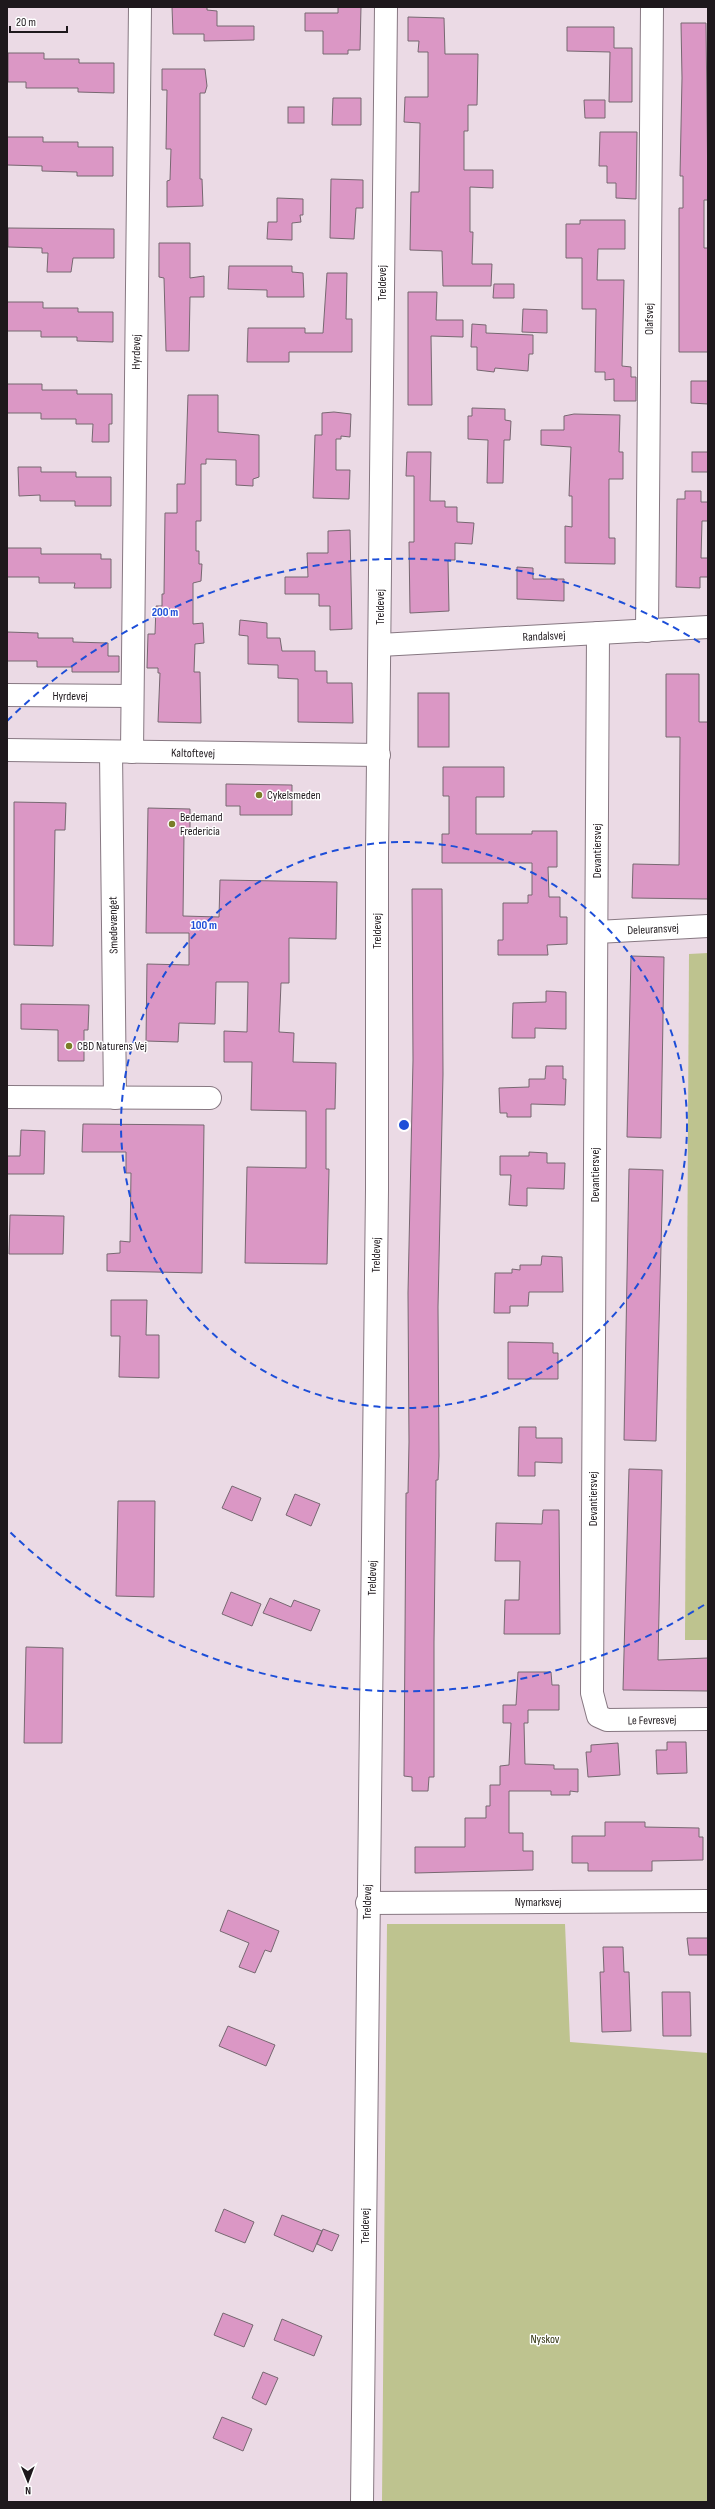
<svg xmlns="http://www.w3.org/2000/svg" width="715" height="2509" font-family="'Sofia Sans Condensed',sans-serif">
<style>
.green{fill:#bec38f}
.building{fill:#db97c5;stroke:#776871}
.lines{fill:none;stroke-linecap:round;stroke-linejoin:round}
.minor-casing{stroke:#877882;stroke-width:24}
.minor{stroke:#fff;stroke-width:22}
.ring{fill:none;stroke:#1d4ed8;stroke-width:2;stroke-dasharray:7 5}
.poi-dot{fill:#7a7e28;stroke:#fff;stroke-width:1.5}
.labels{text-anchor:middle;stroke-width:3;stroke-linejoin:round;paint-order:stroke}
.street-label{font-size:12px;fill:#1e181c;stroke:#fff}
.poi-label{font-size:12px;fill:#1e181c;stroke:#fff;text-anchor:start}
.park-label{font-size:12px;fill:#333613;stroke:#fff}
.centre{fill:#1d4ed8;stroke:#fff;stroke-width:2}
.ring-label{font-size:12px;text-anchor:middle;font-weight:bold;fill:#1d4ed8;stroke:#fff;stroke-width:3;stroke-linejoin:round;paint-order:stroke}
</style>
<rect width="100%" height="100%" fill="#ebdae5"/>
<g class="green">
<polygon points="708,953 708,1640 685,1640 689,954"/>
<polygon points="387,1924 565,1924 570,2042 708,2053 708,2502 382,2502"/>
</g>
<g class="building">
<polygon points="172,7 207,7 207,10 217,11 217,26 254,26 254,40 204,41 204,34 173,34"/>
<polygon points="338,7 361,7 360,50 348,50 348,54 323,54 323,31 305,31 305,13 338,13"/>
<polygon points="408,17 444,18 445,54 478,54 477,105 468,105 468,131 464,131 464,170 493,170 493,188 470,187 470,232 473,232 472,264 492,264 491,286 443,286 442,251 410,250 411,192 419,192 420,123 404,122 405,97 428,97 428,52 418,52 419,41 408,41"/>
<polygon points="681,23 706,23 708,200 704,200 704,248 708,248 708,352 679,352 679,208 683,208 683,176 680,176 682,78"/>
<polygon points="567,27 614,27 614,48 632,48 632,102 609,102 610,52 567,51"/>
<polygon points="8,53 44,53 44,59 79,59 79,63 114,63 114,93 78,92 78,88 26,88 26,82 8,82"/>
<polygon points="162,69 205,69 207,86 205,93 200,93 200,179 202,179 203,206 167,207 167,181 170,180 171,149 166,149 167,90 162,90"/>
<polygon points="333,98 361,98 361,125 332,125"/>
<polygon points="584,100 605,100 605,118 585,118"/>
<rect x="288" y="107" width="16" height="16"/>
<polygon points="600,132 637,132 636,199 616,198 616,183 607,183 607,166 599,166"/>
<polygon points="7,137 43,137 43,142 78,142 78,147 113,147 113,176 77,176 77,172 42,171 42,166 7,165"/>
<polygon points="331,179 363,180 363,208 356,208 354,239 330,238"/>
<polygon points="277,198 303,199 303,215 300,215 301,222 292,223 292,240 267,239 268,222 277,222"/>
<polygon points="580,220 625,220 625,249 598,249 597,280 624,280 622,366 631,367 631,377 636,377 636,401 614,401 614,379 605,380 605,372 595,372 596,309 582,309 582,258 566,258 566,224 580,224"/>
<polygon points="8,228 114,229 114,258 73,258 71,272 47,272 48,253 42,253 42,248 8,247"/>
<polygon points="159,243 190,243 190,278 204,276 204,297 190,297 189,351 166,351 164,278 159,277"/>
<polygon points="229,266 292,266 292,272 303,273 304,297 267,297 267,290 228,289"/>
<polygon points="327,273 347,273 346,319 352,319 352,352 289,352 289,362 247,362 248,328 305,328 305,333 323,333"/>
<polygon points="494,284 514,284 514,298 493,298"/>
<polygon points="408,292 437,292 436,320 463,320 463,337 431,336 432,405 408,405"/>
<polygon points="7,302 43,302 43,308 78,308 78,312 113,312 113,342 77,341 77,337 41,337 41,331 7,331"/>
<polygon points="523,309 547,310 547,333 522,332"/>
<polygon points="472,324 486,325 486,333 533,335 533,354 529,354 528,371 495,368 494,372 477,370 477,347 471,347"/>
<polygon points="691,381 708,381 708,404 691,403"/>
<polygon points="7,384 42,384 42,390 77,390 77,394 112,394 112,424 109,424 109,442 92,442 93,424 76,424 76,419 41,419 41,413 7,413"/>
<polygon points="188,395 218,395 218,432 259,435 259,477 253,479 253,486 236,485 236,460 206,459 206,464 201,464 201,521 196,521 196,551 199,551 199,564 202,564 201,581 193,583 193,624 203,623 204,643 195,644 194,672 200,672 201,723 158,722 160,673 158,673 158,668 147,668 148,634 155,634 156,606 162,606 162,594 164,594 165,513 177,513 177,484 185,484"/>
<polygon points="472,408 505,409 505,420 511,421 510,440 504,440 503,483 487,483 488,440 468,439 468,416 472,416"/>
<polygon points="334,412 351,414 350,437 341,436 341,439 336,439 336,470 350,470 349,499 313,498 315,435 322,435 322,413"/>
<polygon points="574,414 620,415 619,452 623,452 623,479 609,479 609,538 615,538 615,564 565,563 565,526 572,527 572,496 569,496 571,447 541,445 541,430 564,430 564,416"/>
<polygon points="407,452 431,452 430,501 445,501 445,507 457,507 457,522 474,523 472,544 455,543 455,560 448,560 449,611 410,613 409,542 414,542 414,476 406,476"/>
<rect x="692" y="452" width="16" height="20"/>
<polygon points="18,467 41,467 41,472 76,472 76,477 111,477 111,506 75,506 75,501 40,501 40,495 19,496"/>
<polygon points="685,491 701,491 701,502 708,502 708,521 702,521 701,558 708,558 708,577 700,577 700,588 676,587 677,499 685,499"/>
<polygon points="350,530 352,629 330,630 330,606 319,606 319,594 285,594 285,577 308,577 307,553 328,553 328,531"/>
<polygon points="7,548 41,548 41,554 101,554 101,559 111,559 111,588 74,588 75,583 39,583 39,577 7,577"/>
<polygon points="517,567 533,568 533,579 564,579 564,601 517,599"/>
<polygon points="240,620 267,623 267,638 280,638 282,651 315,651 315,671 327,671 327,683 352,683 353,723 298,722 298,679 278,678 278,665 248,664 248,636 239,635"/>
<polygon points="7,632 38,633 38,638 73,638 73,642 108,643 108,656 119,656 119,672 72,672 72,667 37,667 37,661 7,661"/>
<polygon points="666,674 699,674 699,722 708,722 708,899 632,898 633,864 679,865 680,737 666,737"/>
<rect x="418" y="693" width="31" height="54"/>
<polygon points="443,767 504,767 504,797 476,797 476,834 532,834 532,831 557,831 557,867 548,867 549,897 560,897 560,917 567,917 567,944 547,945 548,955 498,955 498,940 503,940 503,903 528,903 528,895 532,895 532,863 442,863 442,834 449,834 449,796 443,796"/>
<polygon points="226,784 292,785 292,815 240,815 240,806 226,806"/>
<polygon points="14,802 66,803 65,830 55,830 53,946 14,945"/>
<polygon points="148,808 190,809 190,835 184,834 183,916 219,917 220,880 337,882 336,939 289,938 289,983 281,983 279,1032 294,1033 293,1062 336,1063 335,1109 326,1109 326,1169 329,1169 327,1264 245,1263 247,1167 306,1168 306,1111 251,1110 252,1062 224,1062 224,1031 247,1032 248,982 216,982 215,1024 179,1023 178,1042 146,1041 147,964 189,965 189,933 146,933"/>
<polygon points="412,889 442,889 443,1074 438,1307 439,1456 438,1480 436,1480 434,1642 434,1777 429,1777 428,1791 412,1791 412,1777 404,1776 406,1493 408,1493 409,1442 408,1293 413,1060"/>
<polygon points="631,956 664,957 661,1138 627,1137"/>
<polygon points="546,991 566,992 566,1029 535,1028 535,1038 512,1038 513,1003 546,1002"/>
<polygon points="21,1004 89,1005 88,1030 84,1030 84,1061 58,1061 58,1030 21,1029"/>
<polygon points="546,1066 563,1066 563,1079 566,1079 565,1105 531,1104 531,1117 507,1117 507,1113 500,1113 499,1088 529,1087 529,1079 545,1079"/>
<polygon points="83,1124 204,1125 202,1273 107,1271 107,1254 120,1253 120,1241 130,1242 131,1173 126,1173 126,1152 82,1152"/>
<polygon points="21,1130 45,1131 44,1174 7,1174 7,1156 20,1156"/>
<polygon points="529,1152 547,1153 547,1163 565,1163 564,1189 527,1188 527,1206 509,1205 511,1175 500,1175 500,1156 529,1156"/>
<polygon points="629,1169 663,1170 656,1441 624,1440"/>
<polygon points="10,1215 64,1216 63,1254 9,1254"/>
<polygon points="542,1256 562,1257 563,1292 529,1292 528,1306 510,1306 510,1313 494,1313 495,1273 512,1273 512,1269 520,1270 520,1265 541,1265"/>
<polygon points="111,1300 147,1300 146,1335 159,1335 159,1378 119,1377 120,1336 111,1336"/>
<polygon points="508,1342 553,1343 553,1353 558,1353 558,1379 508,1379"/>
<polygon points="519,1427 536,1427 536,1438 562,1438 562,1463 535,1462 535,1476 518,1476"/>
<polygon points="629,1469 662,1470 658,1660 708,1658 708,1691 623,1690"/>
<polygon points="232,1486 261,1498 252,1521 222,1508"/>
<polygon points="295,1494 320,1504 311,1526 286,1515"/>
<polygon points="118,1501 155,1501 154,1597 116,1596"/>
<polygon points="543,1510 559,1510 560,1634 504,1634 505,1600 519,1600 520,1561 495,1561 496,1523 542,1524"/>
<polygon points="231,1592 261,1604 252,1626 222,1614"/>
<polygon points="270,1598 291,1607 294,1600 320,1610 311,1631 263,1613"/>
<polygon points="26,1647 63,1648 62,1743 24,1743"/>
<polygon points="518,1672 551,1672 552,1685 559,1685 559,1710 528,1710 528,1723 524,1723 525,1764 554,1765 554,1769 578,1769 578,1792 570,1791 570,1795 551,1795 551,1791 509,1791 509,1833 523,1833 523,1851 533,1851 533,1870 415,1873 415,1847 465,1847 465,1818 486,1818 486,1806 490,1806 490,1785 500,1785 500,1766 509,1765 511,1723 503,1723 503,1705 516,1705"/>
<polygon points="667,1742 686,1742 687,1773 657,1774 656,1750 667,1750"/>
<polygon points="618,1743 620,1775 588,1777 586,1752 591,1752 591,1745"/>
<polygon points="605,1822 645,1822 645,1827 699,1828 699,1837 703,1837 703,1860 652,1861 652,1871 588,1871 588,1863 572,1863 572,1836 605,1836"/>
<polygon points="228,1910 279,1931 271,1952 265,1950 255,1973 239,1967 249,1943 220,1931"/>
<polygon points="687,1938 708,1938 708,1955 689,1955"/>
<polygon points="603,1947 623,1947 624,1972 629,1972 631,2031 602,2032 600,1972 604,1972"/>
<polygon points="662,1992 690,1992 691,2036 663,2036"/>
<polygon points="228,2026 275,2045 266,2066 219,2046"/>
<polygon points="224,2209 254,2222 245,2243 215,2231"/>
<polygon points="282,2215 322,2231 313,2252 274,2235"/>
<polygon points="323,2229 339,2235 332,2251 317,2244"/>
<polygon points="223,2313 253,2325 244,2347 214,2335"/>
<polygon points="282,2319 322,2336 314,2356 274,2340"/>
<polygon points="263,2372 278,2378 266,2405 252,2398"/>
<polygon points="222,2417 252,2429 243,2451 213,2438"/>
</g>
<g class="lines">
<g class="minor-casing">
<g id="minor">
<polyline points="647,631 652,7"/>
<polyline points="598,633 592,1693 598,1716 607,1720 708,1719"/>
<polyline points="380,645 708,627"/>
<polyline points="7,695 132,696"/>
<polyline points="7,750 379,755"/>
<polyline points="111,752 115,1098"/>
<polyline points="132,752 140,7"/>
<polyline points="597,932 708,926"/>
<polyline points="7,1097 210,1098"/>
<polyline points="367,1903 708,1901"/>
<polyline points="362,2502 377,1190 377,854 386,7"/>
</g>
</g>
<use href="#minor" class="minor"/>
</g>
<g class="ring">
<circle cx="404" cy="1125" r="283"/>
<path d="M704 1605A566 566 0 0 1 7 1529M7 721A566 566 0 0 1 704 645"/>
</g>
<g class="poi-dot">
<circle cx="259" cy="795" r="4"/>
<circle cx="172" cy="824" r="4"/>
<circle cx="69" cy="1046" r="4"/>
</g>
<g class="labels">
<g class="street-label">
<text transform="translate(382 283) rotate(-90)" y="4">Treldevej</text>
<text transform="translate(649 319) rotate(-90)" y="4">Olafsvej</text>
<text transform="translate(136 352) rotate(-89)" y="4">Hyrdevej</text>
<text transform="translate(380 607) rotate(-90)" y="4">Treldevej</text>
<text transform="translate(544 636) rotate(-3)" y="4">Randalsvej</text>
<text x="70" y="700">Hyrdevej</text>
<text transform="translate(193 753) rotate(1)" y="4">Kaltoftevej</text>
<text transform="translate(597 851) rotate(-90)" y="4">Devantiersvej</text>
<text transform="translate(113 925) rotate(-91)" y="4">Smedevænget</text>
<text transform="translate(653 929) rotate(-3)" y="4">Deleuransvej</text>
<text transform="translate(377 931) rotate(-90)" y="4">Treldevej</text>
<text transform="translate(595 1175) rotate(-90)" y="4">Devantiersvej</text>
<text transform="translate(376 1255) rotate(-89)" y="4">Treldevej</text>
<text transform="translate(593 1499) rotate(-90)" y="4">Devantiersvej</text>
<text transform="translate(372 1578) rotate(-89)" y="4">Treldevej</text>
<text transform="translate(652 1720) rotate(-1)" y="4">Le Fevresvej</text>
<text transform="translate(367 1902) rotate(-89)" y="4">Treldevej</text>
<text x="538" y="1906">Nymarksvej</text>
<text transform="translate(365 2226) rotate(-90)" y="4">Treldevej</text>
</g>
<g class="poi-label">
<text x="267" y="799">Cykelsmeden</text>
<text x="180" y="821">Bedemand<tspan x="180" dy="14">Fredericia</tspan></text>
<text x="77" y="1050">CBD Naturens Vej</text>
</g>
<g class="park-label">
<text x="545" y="2343">Nyskov</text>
</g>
</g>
<circle cx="404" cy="1125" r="6" class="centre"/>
<g class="ring-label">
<text x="165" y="616">200 m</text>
<text x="204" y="929">100 m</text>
</g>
<rect width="715" height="2509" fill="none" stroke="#1e181c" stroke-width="16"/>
<g transform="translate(28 2481) rotate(179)" stroke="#ffffff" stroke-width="3" paint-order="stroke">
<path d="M0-3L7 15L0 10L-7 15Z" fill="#1e181c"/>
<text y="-6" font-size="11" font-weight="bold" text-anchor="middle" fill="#1e181c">N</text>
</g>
<path d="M10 26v6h57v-6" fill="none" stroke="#1e181c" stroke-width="2"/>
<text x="16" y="26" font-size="12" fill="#1e181c" stroke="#ffffff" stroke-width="3" paint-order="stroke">20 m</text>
</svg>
